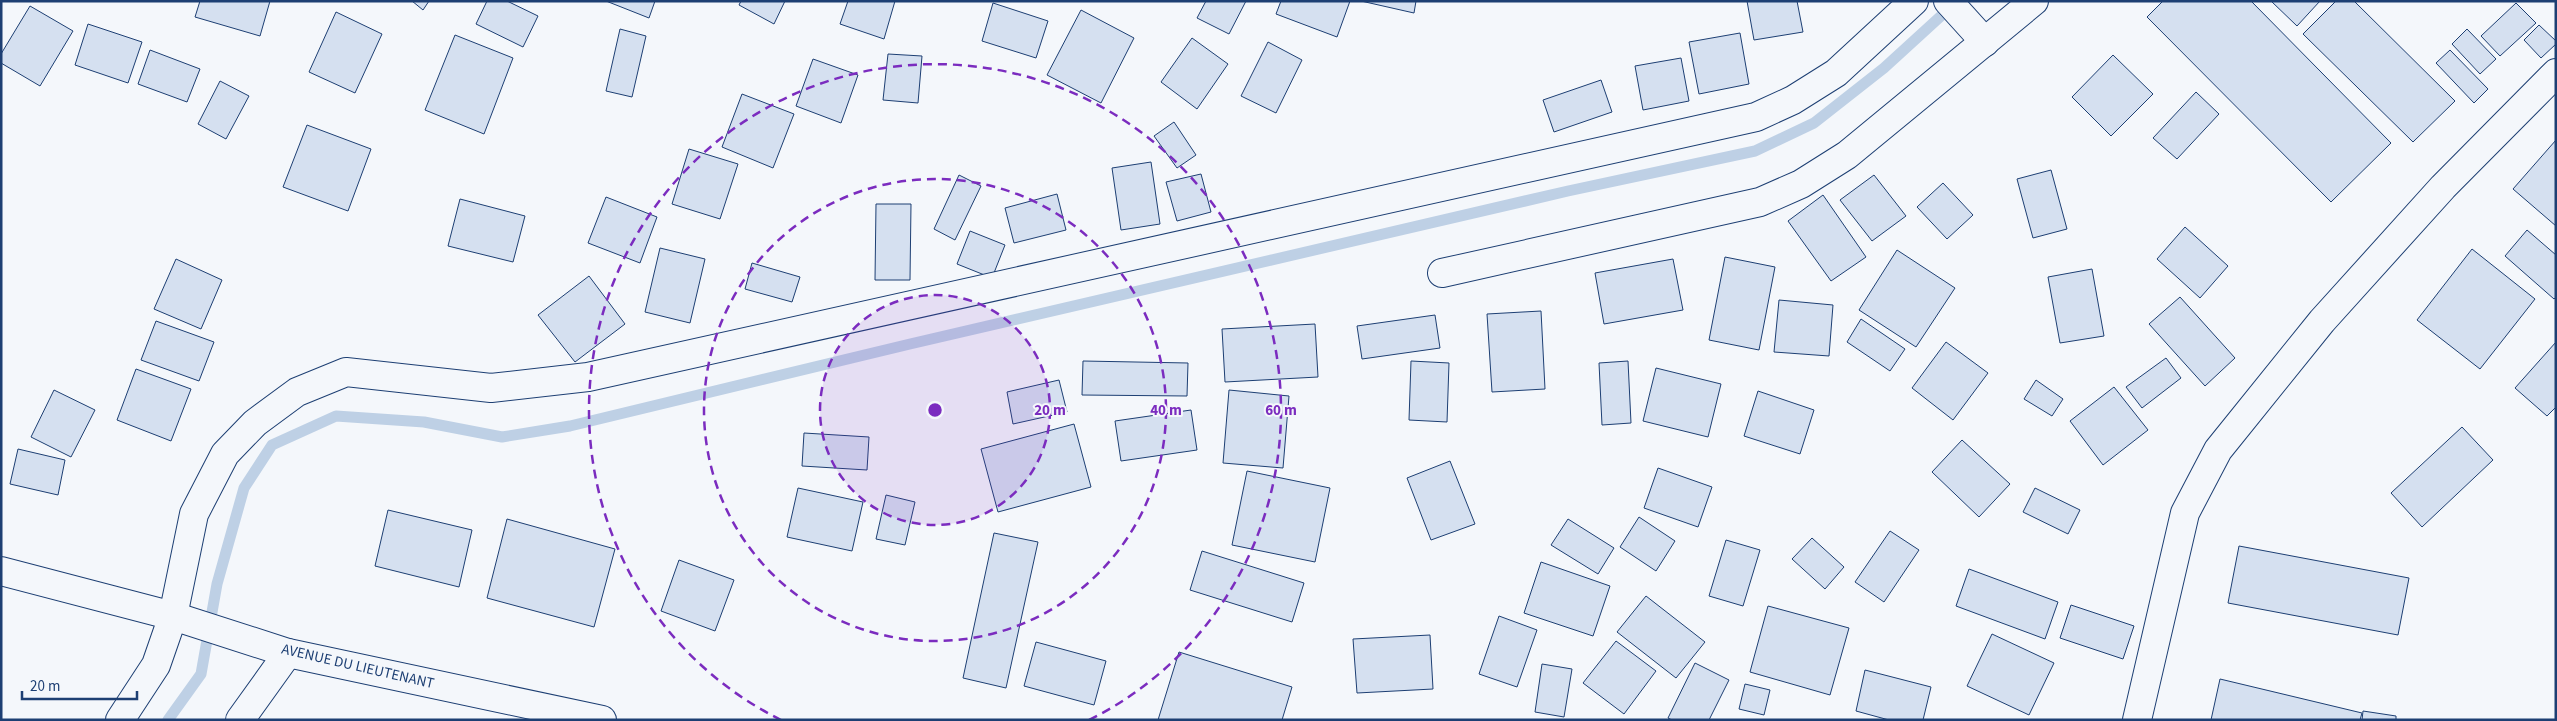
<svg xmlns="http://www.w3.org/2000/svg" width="2557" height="721" font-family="'Source Sans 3',sans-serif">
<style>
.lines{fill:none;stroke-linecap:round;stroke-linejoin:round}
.stream{stroke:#bed0e5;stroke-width:11}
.building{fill:#d5e0f0;stroke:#1d3f73}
.minor-casing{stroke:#1d3f73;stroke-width:30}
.primary-casing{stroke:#1d3f73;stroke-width:30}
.minor{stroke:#f4f7fb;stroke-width:28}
.primary{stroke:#f4f7fb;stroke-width:28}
.ring{fill:none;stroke:#7b2cbf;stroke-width:2.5;stroke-dasharray:9 6}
.labels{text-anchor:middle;stroke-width:4;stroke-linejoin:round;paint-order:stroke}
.street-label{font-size:15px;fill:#1d3f73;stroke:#f4f7fb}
.centre{fill:#7b2cbf;stroke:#f4f7fb;stroke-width:2.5}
.ring-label{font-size:15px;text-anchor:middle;font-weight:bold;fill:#7b2cbf;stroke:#f4f7fb;stroke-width:4;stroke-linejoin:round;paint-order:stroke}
</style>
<rect width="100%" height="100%" fill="#f4f7fb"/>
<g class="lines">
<polyline class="stream" points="168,720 201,674 217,584 244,488 272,445 336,416 424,422 502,437 570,426 910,344 1568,191 1755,151 1814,123 1884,68 1953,5"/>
</g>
<g class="building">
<polygon points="200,1 270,1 260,36 195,17"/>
<polygon points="412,1 429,1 423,10"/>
<polygon points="487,1 507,1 538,16 523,47 476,24"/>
<polygon points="606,1 655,1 649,18"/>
<polygon points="741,1 785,1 774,24 739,5"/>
<polygon points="848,1 895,1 884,39 840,24"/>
<polygon points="1206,1 1246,1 1229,34 1197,18"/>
<polygon points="1281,1 1350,1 1337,37 1276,14"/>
<polygon points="1361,1 1416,1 1414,13"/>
<polygon points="1747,1 1797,1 1803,32 1754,40"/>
<polygon points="2163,1 2251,1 2391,143 2331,202 2147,17"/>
<polygon points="2271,1 2320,1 2297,26"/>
<polygon points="2336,1 2354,1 2455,101 2413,142 2303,34"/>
<polygon points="993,3 1048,21 1036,58 982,41"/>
<polygon points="2516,3 2536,23 2500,56 2481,36"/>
<polygon points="30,6 73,31 40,86 1,63 1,54"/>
<polygon points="1081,10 1134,38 1101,103 1047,75"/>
<polygon points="336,12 382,34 355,93 309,72"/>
<polygon points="88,24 142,42 128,83 75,65"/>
<polygon points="2539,25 2556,41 2556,44 2541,58 2524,40"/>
<polygon points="620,29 646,36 632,97 606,91"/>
<polygon points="2467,29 2496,59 2480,74 2452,44"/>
<polygon points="1740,33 1749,84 1699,94 1689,42"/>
<polygon points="455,35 513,58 484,134 425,110"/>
<polygon points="1192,38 1228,64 1197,109 1161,82"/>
<polygon points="1268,42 1302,60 1276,113 1241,96"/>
<polygon points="150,50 200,69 187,102 138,84"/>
<polygon points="2450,50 2488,89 2474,103 2436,63"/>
<polygon points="888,54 922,56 918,103 883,100"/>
<polygon points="2113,55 2153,94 2111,136 2072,97"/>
<polygon points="1681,58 1689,101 1643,110 1635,66"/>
<polygon points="813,59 858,75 841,123 796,106"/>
<polygon points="1601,80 1612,112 1554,132 1543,100"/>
<polygon points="220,81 249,96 226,139 198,124"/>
<polygon points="2196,92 2219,114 2177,159 2153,138"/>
<polygon points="742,94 794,114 773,168 722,147"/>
<polygon points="1174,122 1196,155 1177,168 1154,136"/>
<polygon points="307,125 371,149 348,211 283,187"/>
<polygon points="2556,140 2556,226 2513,189"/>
<polygon points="689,149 738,164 720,219 672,204"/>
<polygon points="1151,162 1160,224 1121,230 1112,168"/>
<polygon points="2051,170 2067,229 2033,238 2017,179"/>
<polygon points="1201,174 1211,212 1177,221 1166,182"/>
<polygon points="959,175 981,186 955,240 934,229"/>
<polygon points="1874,175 1906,216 1872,241 1840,200"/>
<polygon points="1943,183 1973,215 1947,239 1917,207"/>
<polygon points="1057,194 1066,230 1014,243 1005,208"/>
<polygon points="1823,195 1866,257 1831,281 1788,221"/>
<polygon points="606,197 657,217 640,263 588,243"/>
<polygon points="460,199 525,216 513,262 448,246"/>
<polygon points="876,204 911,204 910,280 875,280"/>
<polygon points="2185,227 2228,266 2200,298 2157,259"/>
<polygon points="2527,230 2556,255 2556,297 2554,299 2505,256"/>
<polygon points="970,231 1005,245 992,278 957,264"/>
<polygon points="660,248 705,259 690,323 645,312"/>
<polygon points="2472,249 2535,299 2480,369 2417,320"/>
<polygon points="1897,250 1955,288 1916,347 1859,310"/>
<polygon points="1725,257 1775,267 1759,350 1709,340"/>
<polygon points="176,259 222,280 201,329 154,309"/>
<polygon points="1673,259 1683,310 1604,324 1595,273"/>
<polygon points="752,263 800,277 792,302 745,289"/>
<polygon points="2092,269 2104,336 2060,343 2048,277"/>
<polygon points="589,276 625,324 575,362 538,315"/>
<polygon points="2180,297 2235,358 2205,386 2149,324"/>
<polygon points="1779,300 1833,305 1829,356 1774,352"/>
<polygon points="1541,311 1545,389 1492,392 1487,314"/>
<polygon points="1435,315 1440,348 1362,359 1357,326"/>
<polygon points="1861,319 1905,349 1890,371 1847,342"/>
<polygon points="156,321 214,342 199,381 141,360"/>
<polygon points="1315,324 1318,377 1225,382 1222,329"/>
<polygon points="1946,342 1988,373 1953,420 1912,388"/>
<polygon points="2556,342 2556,407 2547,416 2515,388"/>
<polygon points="2166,358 2181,378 2142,408 2126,387"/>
<polygon points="1083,361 1188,363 1187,396 1082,395"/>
<polygon points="1411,361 1449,363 1447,422 1409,420"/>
<polygon points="1628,361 1631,423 1602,425 1599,363"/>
<polygon points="1656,368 1721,384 1708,437 1643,421"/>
<polygon points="136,369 191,389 171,441 117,420"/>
<polygon points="1059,380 1067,412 1013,424 1007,392"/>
<polygon points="2036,380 2063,399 2052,416 2024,399"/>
<polygon points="2114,387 2148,430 2103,465 2070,421"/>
<polygon points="54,390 95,410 71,457 31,437"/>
<polygon points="1229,390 1289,396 1283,468 1223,463"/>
<polygon points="1758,391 1814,410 1800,454 1744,436"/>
<polygon points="1191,410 1197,450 1121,461 1115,421"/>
<polygon points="1074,424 1091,487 998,512 981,449"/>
<polygon points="2462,427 2493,460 2422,527 2391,493"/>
<polygon points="804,433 869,437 867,470 802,466"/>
<polygon points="1962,440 2010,484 1979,517 1932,472"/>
<polygon points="18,449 65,460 58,495 10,484"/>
<polygon points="1450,461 1475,524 1431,540 1407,478"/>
<polygon points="1658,468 1712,487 1698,527 1644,508"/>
<polygon points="1247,471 1330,488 1315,562 1232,545"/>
<polygon points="798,488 863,502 852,551 787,537"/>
<polygon points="2035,488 2080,510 2068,534 2023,512"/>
<polygon points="886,495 915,502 905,545 876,539"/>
<polygon points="388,510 472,530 459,587 375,566"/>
<polygon points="1639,517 1675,541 1656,571 1620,547"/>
<polygon points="507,519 615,549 594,627 487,598"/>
<polygon points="1568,519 1614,548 1598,574 1551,545"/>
<polygon points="1890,531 1919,550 1884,602 1855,582"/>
<polygon points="994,533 1038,542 1006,688 963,678"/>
<polygon points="1812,538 1844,567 1825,589 1792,559"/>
<polygon points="1726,540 1760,550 1743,606 1709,596"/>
<polygon points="2239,546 2409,578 2398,635 2228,603"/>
<polygon points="1202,551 1304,583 1292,622 1190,590"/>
<polygon points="679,560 734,580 715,631 661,611"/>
<polygon points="1541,562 1610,586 1593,636 1524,613"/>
<polygon points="1969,569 2058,602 2045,639 1956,606"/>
<polygon points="1646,596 1705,642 1676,678 1617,632"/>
<polygon points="2071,605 2134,626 2123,659 2060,638"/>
<polygon points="1768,606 1849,628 1830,695 1750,672"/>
<polygon points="1499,616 1537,630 1517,687 1479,674"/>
<polygon points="1992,634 2054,663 2029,715 1967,686"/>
<polygon points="1430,635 1433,689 1357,693 1353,639"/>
<polygon points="1616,641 1656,671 1624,714 1583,683"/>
<polygon points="1036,642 1106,661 1094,705 1024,686"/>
<polygon points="1179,652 1292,687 1282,720 1158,720"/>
<polygon points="1695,663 1729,680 1709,720 1672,720 1668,718"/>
<polygon points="1542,664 1572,669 1564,717 1535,712"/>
<polygon points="1865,670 1931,687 1923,720 1889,720 1856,711"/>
<polygon points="2220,679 2362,713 2360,720 2211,720"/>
<polygon points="1745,684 1770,690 1764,715 1739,709"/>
<polygon points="2363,711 2396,716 2396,720 2362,720"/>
</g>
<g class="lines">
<g class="minor-casing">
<g id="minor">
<polyline points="1948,1 1985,42"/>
<polyline points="1442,273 1760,202 1801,184 1847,155 2034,1"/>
<polyline points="120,720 156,665 173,616 194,514 225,454 255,423 297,392 346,372 491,388 588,377 1756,117 1793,100 1836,73 1914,1"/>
<polyline points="240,720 288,653"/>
<polyline points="2137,720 2185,513 2218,450 2322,321 2443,187 2556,73"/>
</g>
</g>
<g class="primary-casing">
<polyline id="primary" points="1,571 173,616 288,653 602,720"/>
</g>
<use href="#minor" class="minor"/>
<use href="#primary" class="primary"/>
</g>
<circle cx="935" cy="410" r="115" fill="#7b2cbf" fill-opacity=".12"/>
<g class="ring">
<circle cx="935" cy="410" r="115"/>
<circle cx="935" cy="410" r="231"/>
<path d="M781 720A346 346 0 1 1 1089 720"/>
</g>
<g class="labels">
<g class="street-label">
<text transform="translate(358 666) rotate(13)" y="5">AVENUE DU LIEUTENANT</text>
</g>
</g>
<circle cx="935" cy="410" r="8" class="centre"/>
<g class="ring-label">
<text x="1050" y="415">20 m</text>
<text x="1166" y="415">40 m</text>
<text x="1281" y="415">60 m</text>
</g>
<rect width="2557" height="721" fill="none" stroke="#1d3f73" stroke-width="5"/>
<path d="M22 691v8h115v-8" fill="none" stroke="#1d3f73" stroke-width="2.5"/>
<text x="30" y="691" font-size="15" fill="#1d3f73" stroke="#f4f7fb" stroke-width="4" paint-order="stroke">20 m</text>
</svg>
